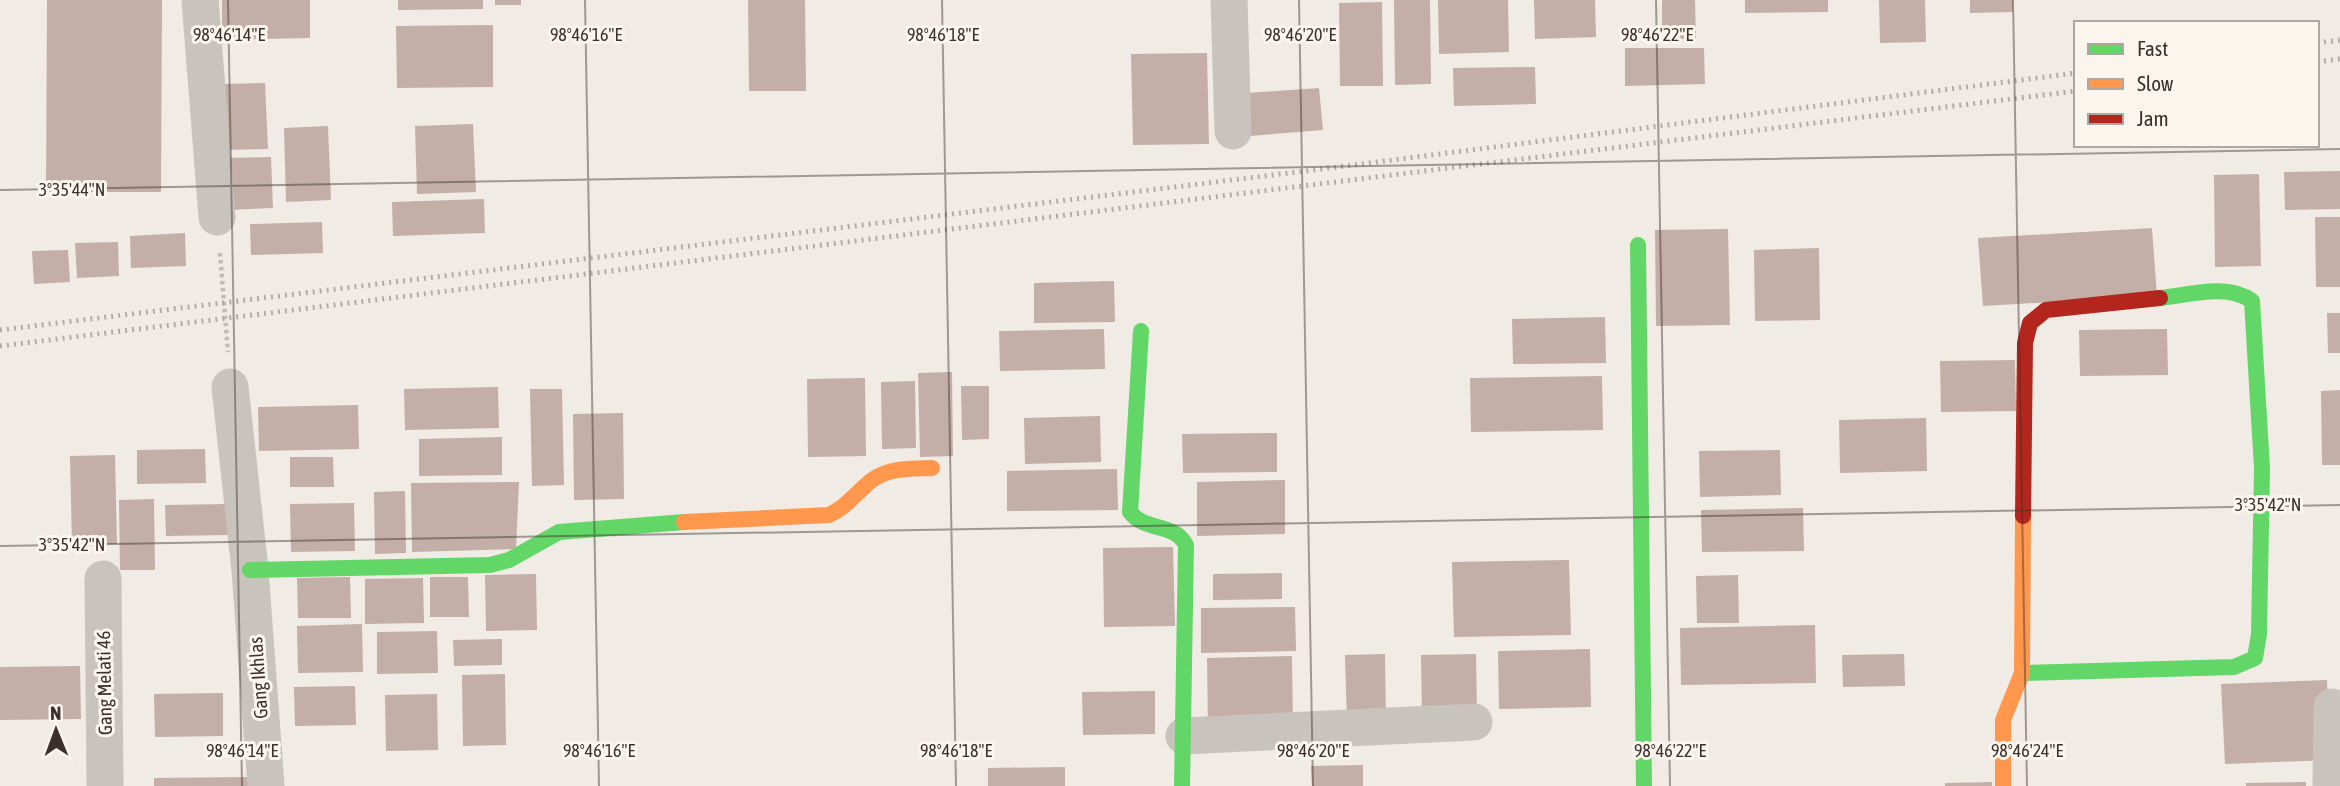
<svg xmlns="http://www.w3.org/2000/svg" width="2340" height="786" font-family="'Asap Condensed',sans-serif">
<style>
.building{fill:#c3afa7}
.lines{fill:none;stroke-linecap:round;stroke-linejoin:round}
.path{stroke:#c2bbb6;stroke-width:4.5;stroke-dasharray:3.5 3.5;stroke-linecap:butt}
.street{stroke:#c9c3be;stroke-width:37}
.fast{stroke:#63d668;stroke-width:16}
.slow{stroke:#ff974d;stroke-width:16}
.jam{stroke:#b3261e;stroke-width:16}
.rail{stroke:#b1aca8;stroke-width:5;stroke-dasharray:2 5;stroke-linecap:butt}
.ticks{fill:none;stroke:#3b302b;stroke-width:2;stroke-opacity:0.45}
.labels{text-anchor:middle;stroke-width:6;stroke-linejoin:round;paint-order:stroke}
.street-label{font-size:19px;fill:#3b302b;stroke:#fbf5ee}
.ticks-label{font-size:18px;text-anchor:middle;fill:#3b302b;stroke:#fbf5ee;stroke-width:6;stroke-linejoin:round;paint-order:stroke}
</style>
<rect width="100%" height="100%" fill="#f0ebe5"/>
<g class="building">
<polygon points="47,0 162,0 161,192 46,192"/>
<polygon points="222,0 310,0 310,38 222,40"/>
<polygon points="398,0 483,0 483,9 398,10"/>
<rect x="495" y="0" width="26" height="5"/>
<polygon points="748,0 805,0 806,91 749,91"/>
<polygon points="1394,0 1430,0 1431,84 1395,85"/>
<polygon points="1438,0 1508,0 1509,52 1439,54"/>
<polygon points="1534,0 1595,0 1596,37 1535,39"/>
<polygon points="1662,0 1695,0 1696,39 1662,39"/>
<polygon points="1745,0 1828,0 1828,12 1745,13"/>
<polygon points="1879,0 1925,0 1926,42 1880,43"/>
<polygon points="1970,0 2013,0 2013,12 1970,13"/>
<polygon points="1382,2 1383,86 1340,86 1339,3"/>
<polygon points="493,25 493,87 397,88 396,26"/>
<polygon points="1625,48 1704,48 1705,84 1625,86"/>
<polygon points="1207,53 1209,144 1133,145 1131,54"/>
<polygon points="1535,67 1536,104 1454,106 1453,68"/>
<polygon points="265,83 268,149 224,150 221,84"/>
<polygon points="1319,88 1323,130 1250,136 1247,93"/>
<polygon points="473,124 476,192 417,194 415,126"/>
<polygon points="328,126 331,200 286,202 284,128"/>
<polygon points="271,157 273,208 228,210 227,158"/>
<polygon points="2340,171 2340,209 2285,210 2284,172"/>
<polygon points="2259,174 2261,266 2215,267 2214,175"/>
<polygon points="484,199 485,233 393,236 392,202"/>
<polygon points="2315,217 2340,217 2340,287 2316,287"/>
<polygon points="322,222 323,253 251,255 250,224"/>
<polygon points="2152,228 2157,296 1983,306 1978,238"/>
<polygon points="1728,229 1730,325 1656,326 1655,230"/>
<polygon points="185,233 186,266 131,268 130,236"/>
<polygon points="118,242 119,276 77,278 75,243"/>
<polygon points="1819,248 1820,320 1755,321 1754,250"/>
<polygon points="68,250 70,282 34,284 32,251"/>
<polygon points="1114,281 1115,322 1034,323 1034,283"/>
<polygon points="2327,313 2340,313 2340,353 2328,353"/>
<polygon points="1605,317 1606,363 1513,364 1512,319"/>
<polygon points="1104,329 1105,369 1000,371 999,331"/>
<polygon points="2167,329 2168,375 2080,376 2079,330"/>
<polygon points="2015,360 2016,411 1941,412 1940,361"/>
<polygon points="952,372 953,456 920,457 918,373"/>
<polygon points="1602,376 1603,430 1471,432 1470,378"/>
<polygon points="865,378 866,456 808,457 807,379"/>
<polygon points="915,381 916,448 882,449 881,382"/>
<polygon points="961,386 989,386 989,439 962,440"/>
<polygon points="498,387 499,428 405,430 404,389"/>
<polygon points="530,389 562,389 564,485 532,486"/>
<polygon points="2340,390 2340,465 2322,465 2321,391"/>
<polygon points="358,405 359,449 259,451 258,407"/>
<polygon points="623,413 624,499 574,500 573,414"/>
<polygon points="1100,416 1101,462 1025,464 1024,418"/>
<polygon points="1926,418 1927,471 1840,473 1839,420"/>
<polygon points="1277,433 1277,472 1183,473 1182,434"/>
<polygon points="502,437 502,475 419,476 419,439"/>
<polygon points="205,449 206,483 137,484 137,450"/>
<polygon points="1780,450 1781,495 1700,497 1699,451"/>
<polygon points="115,455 117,544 72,545 70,456"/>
<polygon points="290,457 333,457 334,487 290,487"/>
<polygon points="1117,469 1118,510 1007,511 1007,471"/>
<polygon points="1285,480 1285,534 1197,536 1197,482"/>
<polygon points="519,482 516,549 412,552 411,483"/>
<polygon points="405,491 406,553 375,554 374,492"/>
<polygon points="154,499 155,570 120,570 119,500"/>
<polygon points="354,503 355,551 291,552 290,504"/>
<polygon points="227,504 228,535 166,536 165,505"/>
<polygon points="1803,508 1804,551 1702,552 1701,510"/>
<polygon points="1173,547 1175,626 1104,627 1103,548"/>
<polygon points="1569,560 1571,635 1454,637 1452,562"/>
<polygon points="1282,573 1282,599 1213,600 1213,574"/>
<polygon points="536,574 537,630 486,631 485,575"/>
<polygon points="1738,575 1739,623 1697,623 1696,576"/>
<polygon points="350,577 351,618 298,618 297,578"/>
<polygon points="430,577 468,577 469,617 430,617"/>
<polygon points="423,578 424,623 365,624 365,579"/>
<polygon points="1295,607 1296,651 1201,653 1201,608"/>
<polygon points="362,624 363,672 298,673 297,626"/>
<polygon points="1815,625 1816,683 1681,685 1680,628"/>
<polygon points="437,631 438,673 377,674 377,632"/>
<polygon points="502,639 502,665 454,666 453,640"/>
<polygon points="1590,649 1591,707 1499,709 1498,651"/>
<polygon points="1385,654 1386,724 1347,724 1345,655"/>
<polygon points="1476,654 1477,714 1422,715 1421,655"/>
<polygon points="1904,654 1905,686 1843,687 1842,655"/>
<polygon points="1292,656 1293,727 1208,729 1207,658"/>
<polygon points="80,666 81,719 0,720 0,667"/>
<polygon points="505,674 506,745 463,746 462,675"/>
<polygon points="2327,680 2330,760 2225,764 2221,684"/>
<polygon points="355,686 356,725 295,726 294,687"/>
<polygon points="1155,691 1155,734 1083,735 1082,692"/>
<polygon points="223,693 223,736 155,737 154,694"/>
<polygon points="437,694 438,750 386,751 385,695"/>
<polygon points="1363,765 1363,786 1312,786 1311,766"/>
<polygon points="1065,767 1065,786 988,786 988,768"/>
<polygon points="251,777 251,786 154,786 154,778"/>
<polygon points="1992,782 1992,786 1945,786 1945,783"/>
<polygon points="2306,782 2306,786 2246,786 2246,783"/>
</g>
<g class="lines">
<polyline class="path" points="220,253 228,352"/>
<g class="street">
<polyline points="200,0 217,217"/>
<polyline points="1229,0 1233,131"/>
<polyline points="230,387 250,570 266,786"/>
<polyline points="103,579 105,786"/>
<polyline points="1184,736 1474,722"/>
<polyline points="2331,786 2332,707"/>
</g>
<g class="fast">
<polyline points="1638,245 1644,786"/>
<path d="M1141,331L1130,512C1145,532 1174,522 1186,545L1182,786"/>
<polyline points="250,570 490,565 509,560 559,532 684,522"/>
<path d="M2022,673L2234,667L2255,658L2259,634L2262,468L2252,301C2227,283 2190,295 2160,298"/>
</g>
<g class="slow">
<path d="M684,522L829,515C844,508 852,498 864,487C883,467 906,469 932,468"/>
<polyline points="2003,786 2003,720 2022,673 2023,516"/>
</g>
<polyline class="jam" points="2023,516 2025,343 2030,323 2046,310 2160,298"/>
<g class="rail">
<polyline points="2317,43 2340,40"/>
<polyline points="2317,62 2340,59"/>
<polyline points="0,330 1314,170 2076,73"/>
<polyline points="0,346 2076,91"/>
</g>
</g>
<path class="ticks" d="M228,0L242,786M585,0L599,786M942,0L956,786M1299,0L1313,786M1656,0L1670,786M2013,0L2027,786M0,190L2340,149M0,546L2340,505"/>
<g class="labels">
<g class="street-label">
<text transform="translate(258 678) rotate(-94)" y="7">Gang Ikhlas</text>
<text transform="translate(104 683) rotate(-91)" y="7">Gang Melati 46</text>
</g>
</g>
<g class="ticks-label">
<text x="229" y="41">98°46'14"E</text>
<text x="586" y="41">98°46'16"E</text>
<text x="943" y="41">98°46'18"E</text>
<text x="1300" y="41">98°46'20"E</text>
<text x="1657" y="41">98°46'22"E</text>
<text x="72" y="196">3°35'44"N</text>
<text x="2268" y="511">3°35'42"N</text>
<text x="72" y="551">3°35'42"N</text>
<text x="242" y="757">98°46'14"E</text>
<text x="599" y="757">98°46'16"E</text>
<text x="956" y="757">98°46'18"E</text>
<text x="1313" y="757">98°46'20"E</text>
<text x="1670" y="757">98°46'22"E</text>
<text x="2027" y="757">98°46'24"E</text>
</g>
<rect x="2074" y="21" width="245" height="126" fill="#fbf5ee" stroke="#aea6a0" stroke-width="2"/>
<rect x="2088" y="44" width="35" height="10" fill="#63d668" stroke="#aea6a0" stroke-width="2"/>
<text x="2137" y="56" font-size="21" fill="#3b302b">Fast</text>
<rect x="2088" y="79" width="35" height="10" fill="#ff974d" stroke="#aea6a0" stroke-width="2"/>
<text x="2137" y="91" font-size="21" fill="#3b302b">Slow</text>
<rect x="2088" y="114" width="35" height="10" fill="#b3261e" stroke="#aea6a0" stroke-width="2"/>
<text x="2137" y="126" font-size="21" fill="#3b302b">Jam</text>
<g transform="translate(56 730) rotate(359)" stroke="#fbf5ee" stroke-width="5" paint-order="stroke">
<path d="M0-5L12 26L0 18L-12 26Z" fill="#3b302b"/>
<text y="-10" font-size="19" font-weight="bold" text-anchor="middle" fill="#3b302b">N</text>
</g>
</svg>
